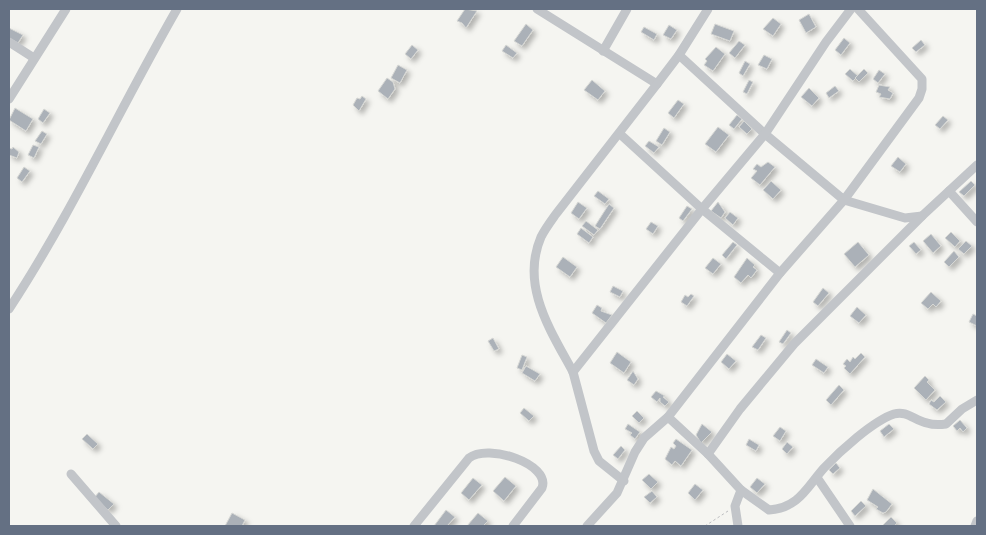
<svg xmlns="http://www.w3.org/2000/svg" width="986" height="535" font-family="'Golos Text',sans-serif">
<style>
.building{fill:#abb1b8;stroke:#d6d7d4;filter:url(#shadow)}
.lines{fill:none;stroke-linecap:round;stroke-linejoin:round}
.path{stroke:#bcbdc0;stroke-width:1;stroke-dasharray:2.5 2.5;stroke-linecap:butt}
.minor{stroke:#c2c5c9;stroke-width:9}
</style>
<defs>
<filter id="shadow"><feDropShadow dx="3.5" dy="3.5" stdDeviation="2.5" flood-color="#0004"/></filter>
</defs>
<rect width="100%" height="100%" fill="#f5f5f1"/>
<g class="building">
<polygon points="465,9 477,11 466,28 462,23 457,21"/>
<polygon points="809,14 816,27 806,33 799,20"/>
<polygon points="773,18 781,24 773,36 763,29"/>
<polygon points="526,24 533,30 522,46 514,41"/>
<polygon points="715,24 734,31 730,41 711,34"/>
<polygon points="669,25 677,30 671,39 663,35"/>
<polygon points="644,27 657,34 654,40 641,32"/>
<polygon points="9,28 23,35 18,43 9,38"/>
<polygon points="844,38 850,43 841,55 835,50"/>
<polygon points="921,40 925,45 916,52 912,48"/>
<polygon points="739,41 745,45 735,58 729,53"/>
<polygon points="412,45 418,50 411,59 405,54"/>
<polygon points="506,45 517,53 513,58 502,51"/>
<polygon points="716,47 725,54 713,71 704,65 707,61 705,59"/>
<polygon points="764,55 772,59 767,69 758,65"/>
<polygon points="745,61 750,64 743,76 739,73"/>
<polygon points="398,65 407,70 400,83 391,78"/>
<polygon points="850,69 858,76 853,81 845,74"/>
<polygon points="864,69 868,73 859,82 855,78"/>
<polygon points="879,70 885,74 878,83 873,79"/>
<polygon points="387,78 393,82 395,89 388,99 378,91"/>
<polygon points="592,80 605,91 598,100 584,90"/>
<polygon points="749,80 753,82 747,94 743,92"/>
<polygon points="879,85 890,87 888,90 893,93 890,99 879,97 881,94 876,92"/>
<polygon points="835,86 839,91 829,98 826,93"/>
<polygon points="809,88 819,98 812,106 801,97"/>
<polygon points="362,96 366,99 359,111 353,105 357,98 360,99"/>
<polygon points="678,100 684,104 674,118 668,113"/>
<polygon points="15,108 33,119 26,131 9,120"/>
<polygon points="44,109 50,113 43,123 38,119"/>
<polygon points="737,115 742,119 734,129 729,125"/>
<polygon points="943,116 948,120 940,129 935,125"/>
<polygon points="744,121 752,129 747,134 739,127"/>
<polygon points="718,127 729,135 716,152 705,144"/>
<polygon points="664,128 670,132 662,145 656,141"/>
<polygon points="42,131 47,134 41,144 35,141"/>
<polygon points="649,141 659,147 654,153 645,146"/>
<polygon points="33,145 39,147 34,158 28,155"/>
<polygon points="13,147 19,152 17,158 9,155 9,148 12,149"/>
<polygon points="898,157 906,164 900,172 891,166"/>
<polygon points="768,162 775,167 760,185 751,178 757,171 753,169 757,164 761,167"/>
<polygon points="24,167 30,171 22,182 17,178"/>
<polygon points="771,181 781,190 773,199 763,190"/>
<polygon points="971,181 975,185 964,196 959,192"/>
<polygon points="598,191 609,199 605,204 594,196"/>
<polygon points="578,202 587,208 579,219 571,213"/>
<polygon points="718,202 725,212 721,218 711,211"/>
<polygon points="609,204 614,208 600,229 595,226"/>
<polygon points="687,206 692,209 683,221 679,218"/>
<polygon points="730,212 738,218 733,225 725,218"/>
<polygon points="586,221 598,230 594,235 582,226"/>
<polygon points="651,222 658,226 653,234 646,229"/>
<polygon points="581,228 593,237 589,243 577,234"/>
<polygon points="951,232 960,241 955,247 945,238"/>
<polygon points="931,234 941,246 933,253 923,241"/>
<polygon points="966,241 972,246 964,254 958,249"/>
<polygon points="733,242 737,245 726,259 722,255"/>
<polygon points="858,242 869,255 855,267 844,254"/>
<polygon points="914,242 921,250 916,254 909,246"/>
<polygon points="954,251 959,257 949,267 944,262"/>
<polygon points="563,257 577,267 570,277 556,267"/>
<polygon points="713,258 721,264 713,274 705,268"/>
<polygon points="747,258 755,265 753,267 757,270 751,278 748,275 741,283 734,277"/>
<polygon points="613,286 623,291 620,297 610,292"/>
<polygon points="823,288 829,293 818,306 813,302"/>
<polygon points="931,292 941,301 936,307 933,304 928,309 921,303"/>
<polygon points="691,294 694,296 687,306 681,302 685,295 688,297"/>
<polygon points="597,305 602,308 601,311 612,315 606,323 592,313"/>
<polygon points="857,307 866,315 859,323 850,316"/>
<polygon points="973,314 977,316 977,326 969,322"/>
<polygon points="787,330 791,333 783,344 779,342"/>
<polygon points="761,335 766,338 758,350 752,347"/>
<polygon points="493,338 499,349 494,351 488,341"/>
<polygon points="617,352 631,362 624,373 610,363"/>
<polygon points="861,353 865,357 850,374 844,368 846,366 843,364 847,359 850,362 853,357 855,359"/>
<polygon points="727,354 736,361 729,369 721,362"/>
<polygon points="522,355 527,357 522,370 517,368"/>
<polygon points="816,359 828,367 824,373 812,365"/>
<polygon points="526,366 540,374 535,381 522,373"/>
<polygon points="633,371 638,379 634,385 627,380"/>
<polygon points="925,376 929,380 927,382 935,390 926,400 914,388"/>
<polygon points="839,385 844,390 831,405 826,400"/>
<polygon points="656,391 665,396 663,397 669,402 665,406 660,402 660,398 657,402 651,397"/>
<polygon points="940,396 946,402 937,410 929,404 931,400 934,402"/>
<polygon points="524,408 534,416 529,421 520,413"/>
<polygon points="637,411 644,418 639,423 632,416"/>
<polygon points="960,420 967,428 963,432 960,428 957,431 953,426"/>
<polygon points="628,424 640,432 635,439 630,435 632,433 625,429"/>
<polygon points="702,424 712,432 701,443 696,435"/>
<polygon points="889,424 894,429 884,437 880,431"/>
<polygon points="780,427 786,431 780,441 773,436"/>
<polygon points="87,434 98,444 93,449 82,439"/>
<polygon points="676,439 692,450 681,466 675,461 672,465 665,459 671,447 674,449 676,446 673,443"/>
<polygon points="749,439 759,445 756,451 746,445"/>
<polygon points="787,442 793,447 787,454 782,449"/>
<polygon points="621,446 625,450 618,459 613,455"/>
<polygon points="836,463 840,468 833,474 829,470"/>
<polygon points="649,474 658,482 651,489 642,480"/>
<polygon points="505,477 516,486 504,501 493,491"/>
<polygon points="473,478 482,485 469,500 461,493"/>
<polygon points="757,478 765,484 757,493 750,487"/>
<polygon points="695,484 703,490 695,500 688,493"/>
<polygon points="873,489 892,504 886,512 883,513 876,509 878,507 867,500"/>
<polygon points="652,491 657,497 650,503 644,497"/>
<polygon points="99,492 114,504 108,510 94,498"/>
<polygon points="861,501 866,506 855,516 851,511"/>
<polygon points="446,510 455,517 447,526 434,526"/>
<polygon points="232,513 245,520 242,526 225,526"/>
<polygon points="478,513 488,521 483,526 467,526"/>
<polygon points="891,517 897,523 894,526 882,526"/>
</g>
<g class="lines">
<polyline class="path" points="705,526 728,511"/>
<g class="minor">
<polyline points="537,9 657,84 679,55 708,9"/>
<polyline points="9,42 34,58"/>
<polyline points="603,51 627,9"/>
<polyline points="679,55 765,134 844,200 905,218 922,216"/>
<polyline points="9,99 66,9"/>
<polyline points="620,134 702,209 780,273"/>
<polyline points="949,191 977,222"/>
<path d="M9,309C72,213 120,108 177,9"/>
<path d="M573,372C551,331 520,286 541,237C545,229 551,221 556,214L657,84"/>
<polyline points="668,417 708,454 741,490 735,506 738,526"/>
<polyline points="708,454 740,409 794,344 922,216 977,165"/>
<polyline points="71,474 116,526"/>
<polyline points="818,479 850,526"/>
<polyline points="624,481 599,461 594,451 573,372 702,209 765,134 826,42 851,9"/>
<path d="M741,490L769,510C799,508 807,487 824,468C840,451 873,421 894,414C907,410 915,421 927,423C933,425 939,425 946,424L962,409L977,400"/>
<path d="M414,526L469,458C488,443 551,464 542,488L513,526"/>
<polyline points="587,526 617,493 635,452 644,438 668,417 780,273 844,200 919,98 922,89 922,79 858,9"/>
<polyline points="975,526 977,521"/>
</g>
</g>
<rect width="986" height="535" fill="none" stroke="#647083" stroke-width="20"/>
</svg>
